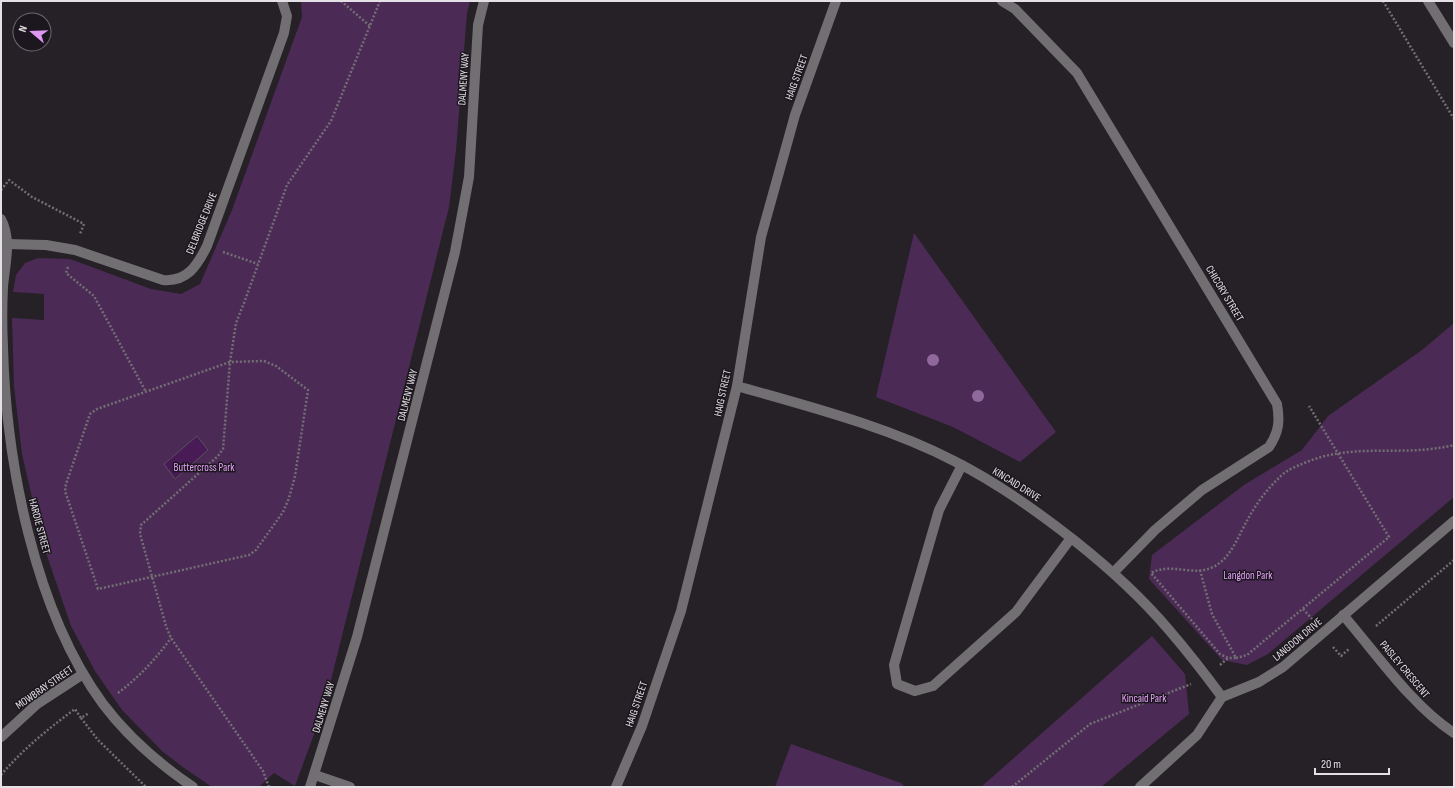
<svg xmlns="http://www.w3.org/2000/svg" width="1455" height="788" font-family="'Sofia Sans Condensed',sans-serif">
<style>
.green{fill:#4b2b55}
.building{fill:#491b56;stroke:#58515a}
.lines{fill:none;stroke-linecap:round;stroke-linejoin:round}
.path{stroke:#736e74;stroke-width:2.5;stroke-dasharray:2 2;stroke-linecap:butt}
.minor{stroke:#726f73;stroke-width:10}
.tree{fill:#90689b}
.labels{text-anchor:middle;stroke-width:3;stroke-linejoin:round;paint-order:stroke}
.street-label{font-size:11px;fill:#e4e0e5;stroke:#1c171e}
.park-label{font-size:11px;fill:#e6a2fa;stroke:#1c171e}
</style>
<rect width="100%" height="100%" fill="#262027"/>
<g class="green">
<polygon points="301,1 470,1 467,13 456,150 449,207 325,704 295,786 274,773 259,787 212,787 184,768 162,751 122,710 95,671 71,626 42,541 22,454 14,386 12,318 44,320 44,294 13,292 16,275 25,263 38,258 70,259 151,289 181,294 200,284 232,210 302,17"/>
<polygon points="914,233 1056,432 1020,462 953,427 876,397"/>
<polygon points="1454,323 1454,497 1268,654 1247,665 1222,660 1149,579 1152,555 1244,485 1302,450 1328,416 1422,350"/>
<polygon points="1152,636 1185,674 1189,714 1101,787 981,787"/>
<polygon points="791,744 901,783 905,787 775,787"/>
</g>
<polygon class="building" points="197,436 208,450 175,479 164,464"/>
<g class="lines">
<g class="path">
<polyline points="341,1 370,26"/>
<polyline points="1383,1 1454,119"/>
<polyline points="1,190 9,180 32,197 84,224 80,234"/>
<polyline points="223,252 258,264"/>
<polyline points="68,267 66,273 94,296 146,392"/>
<polygon points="264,361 276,366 308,390 295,476 289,498 283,512 256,550 249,555 98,589 65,491 66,484 90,414 97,409 230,362"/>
<path d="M1200,570L1212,614L1236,658H1228L1220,654L1151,573C1171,562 1194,577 1213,567C1231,559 1239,534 1248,519C1256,504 1267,489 1279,478C1285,471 1294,467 1302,464C1353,441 1402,458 1454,445"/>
<polyline points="1303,609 1312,619"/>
<polyline points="1376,626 1454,560"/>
<polyline points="1333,647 1341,656 1349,649"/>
<polyline points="1236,658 1247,655 1389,537 1309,406"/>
<polyline points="1220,665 1228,658"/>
<path d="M118,693C139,677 155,660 171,638"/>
<polyline points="81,718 98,740 146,787"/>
<path d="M1,775C23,749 48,729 75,709L81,718L89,713"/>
<polyline points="269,787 263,771 171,638 166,626 140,534 141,525 218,456 223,449 230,362 236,323 244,303 287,185 331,121 380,1"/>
<polyline points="1012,787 1090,724 1191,684"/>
</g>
<g class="minor">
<path d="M1002,1L1015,9L1077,73L1277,404C1280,421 1279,432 1269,447L1202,490L1155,530L1114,572"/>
<polyline points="1428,1 1454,43"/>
<path d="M1,219C12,240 5,264 3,287C2,307 2,327 3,347C6,461 34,610 103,704C128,737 159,764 193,787"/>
<path d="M7,244L46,245L75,250L163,280C187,282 197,266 207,246L284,33L287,16L282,1"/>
<path d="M737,386C810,407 886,426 954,461C998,483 1037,511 1075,541C1109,568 1141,597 1169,630C1188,652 1205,674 1222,697"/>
<polyline points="962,465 939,510 894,665 897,684 915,691 933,686 1016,612 1071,538"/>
<path d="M1343,615C1376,653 1412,706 1454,733"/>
<polyline points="1,737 37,704 83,674"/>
<polyline points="315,775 350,787"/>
<polyline points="310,787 357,637 455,252 469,177 478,25 484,1"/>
<polyline points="616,787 642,726 681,611 737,386 761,237 795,115 836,1"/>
<polyline points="1140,787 1197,735 1222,697 1259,682 1283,667 1454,521"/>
</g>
</g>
<g class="tree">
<circle cx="933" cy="360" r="6"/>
<circle cx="978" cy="396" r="6"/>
</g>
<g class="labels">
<g class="street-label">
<text transform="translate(796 77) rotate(-70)" y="4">HAIG STREET</text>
<text transform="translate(463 79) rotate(-86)" y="4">DALMENY WAY</text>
<text transform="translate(201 223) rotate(-68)" y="4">DELBRIDGE DRIVE</text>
<text transform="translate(1225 293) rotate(59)" y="4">CHICORY STREET</text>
<text transform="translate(722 393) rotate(-78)" y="4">HAIG STREET</text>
<text transform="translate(407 395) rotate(-76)" y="4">DALMENY WAY</text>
<text transform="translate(1017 484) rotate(32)" y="4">KINCAID DRIVE</text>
<text transform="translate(40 526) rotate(75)" y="4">HARDIE STREET</text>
<text transform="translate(1297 639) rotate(-40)" y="4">LANGDON DRIVE</text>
<text transform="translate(1405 669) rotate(50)" y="4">PAISLEY CRESCENT</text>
<text transform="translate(44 687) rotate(-35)" y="4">MOWBRAY STREET</text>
<text transform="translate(636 704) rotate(-71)" y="4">HAIG STREET</text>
<text transform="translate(323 707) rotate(-73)" y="4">DALMENY WAY</text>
</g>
<g class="park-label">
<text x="204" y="471">Buttercross Park</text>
<text x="1248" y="579">Langdon Park</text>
<text x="1144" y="702">Kincaid Park</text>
</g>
</g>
<rect width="1455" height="788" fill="none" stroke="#e4e0e5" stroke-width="4"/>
<g transform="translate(32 32) rotate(289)"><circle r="19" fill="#1c171e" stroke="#6c676e"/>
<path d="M0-3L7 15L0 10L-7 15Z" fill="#de98f3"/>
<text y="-6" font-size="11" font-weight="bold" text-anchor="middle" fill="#e4e0e5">N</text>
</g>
<path d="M1315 768v6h74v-6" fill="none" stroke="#e4e0e5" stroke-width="2"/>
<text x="1321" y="768" font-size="12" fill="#e4e0e5" stroke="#1c171e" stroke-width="3" paint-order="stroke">20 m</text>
</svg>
